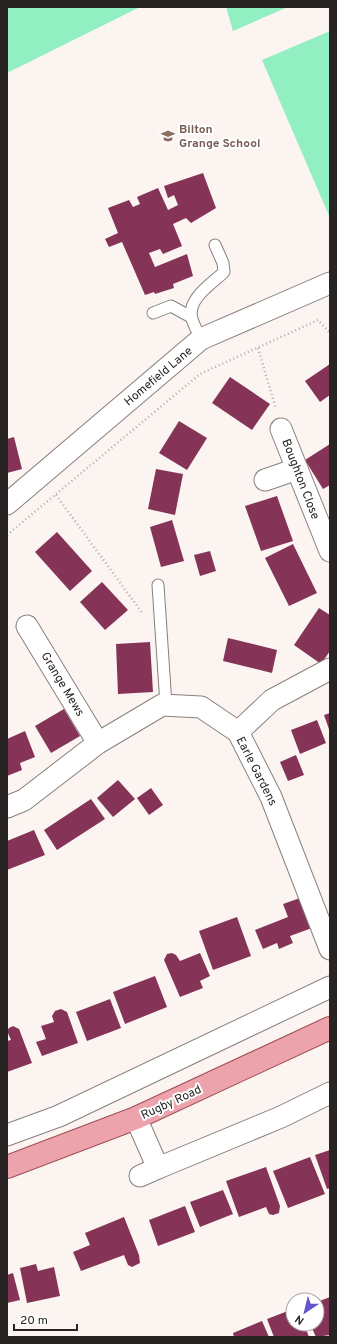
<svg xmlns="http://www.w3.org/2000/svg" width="337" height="1344" font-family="Overpass,sans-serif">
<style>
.green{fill:#92efc2}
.building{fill:#853458}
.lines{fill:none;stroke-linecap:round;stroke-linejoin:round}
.service-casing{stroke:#88817e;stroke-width:13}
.minor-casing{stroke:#88817e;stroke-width:23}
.primary-casing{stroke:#9f4f57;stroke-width:24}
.path{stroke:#b2acaa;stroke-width:2.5;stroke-dasharray:1 3;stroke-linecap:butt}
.service{stroke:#fff;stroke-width:11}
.minor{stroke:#fff;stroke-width:21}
.primary{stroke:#eca3ab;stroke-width:22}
.labels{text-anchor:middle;stroke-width:4;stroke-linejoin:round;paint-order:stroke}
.education-label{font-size:12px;font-weight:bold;fill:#785e54;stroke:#fff;text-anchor:start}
.street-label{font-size:12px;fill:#272423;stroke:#fff}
</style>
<rect width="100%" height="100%" fill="#fbf4f0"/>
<g class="green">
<polygon points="7,7 140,7 7,73"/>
<polygon points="226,7 288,7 233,31"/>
<polygon points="330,31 330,218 262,60"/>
</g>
<g class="building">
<polygon points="203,173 216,208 191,223 186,218 173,224 182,246 163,254 160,249 149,253 155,267 187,254 193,276 173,284 174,288 155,294 154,292 145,295 122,242 109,247 105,239 118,233 108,208 129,200 133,207 140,204 137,197 158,188 168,210 178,205 174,195 168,198 164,186"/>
<polygon points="330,364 330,395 320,402 305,381"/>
<polygon points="230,377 270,404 252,430 212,403"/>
<polygon points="179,421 207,438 187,470 159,453"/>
<polygon points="14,437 22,469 7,473 7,439"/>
<polygon points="330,444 330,485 323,489 305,460"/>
<polygon points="156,469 183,474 175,515 148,509"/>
<polygon points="277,496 293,541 261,551 245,506"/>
<polygon points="172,520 184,561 161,567 150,527"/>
<polygon points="57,532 92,571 70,591 35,552"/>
<polygon points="293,544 317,593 289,606 265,558"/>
<polygon points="210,551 216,571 200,576 194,555"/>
<polygon points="102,582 128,610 105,630 80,602"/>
<polygon points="319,608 330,615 330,651 321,664 294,645"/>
<polygon points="228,638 277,650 272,673 223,661"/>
<polygon points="150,642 153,692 118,694 116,644"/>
<polygon points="64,709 80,736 51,753 35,726"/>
<polygon points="330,713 330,732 324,715"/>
<polygon points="317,720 326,743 300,754 291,730"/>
<polygon points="25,731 35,757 20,763 22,770 7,776 7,739"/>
<polygon points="296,755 304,775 288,781 280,762"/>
<polygon points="118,780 135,799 113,817 97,798"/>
<polygon points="151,788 163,805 149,815 137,798"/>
<polygon points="91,799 105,819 57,850 44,830"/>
<polygon points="34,830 45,855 7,870 7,841"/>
<polygon points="300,898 312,928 290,936 293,943 279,949 277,943 263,949 255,930 288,917 283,904"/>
<polygon points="237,917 251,956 213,970 199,931"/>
<polygon points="172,953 176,955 180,961 200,953 210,976 200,981 203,988 180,997 164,960 167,954"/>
<polygon points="155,976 167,1007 125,1024 113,992"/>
<polygon points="110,999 121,1028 87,1041 76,1012"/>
<polygon points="61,1009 67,1012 78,1043 42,1056 36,1042 46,1039 41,1026 54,1022 52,1016 55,1011"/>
<polygon points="13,1026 19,1029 32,1063 7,1072 7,1041 11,1040 7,1031 9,1028"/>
<polygon points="330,1150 330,1188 327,1189 315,1155"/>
<polygon points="310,1157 325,1194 288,1208 273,1171"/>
<polygon points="266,1167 280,1206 279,1213 273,1215 269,1214 266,1207 239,1217 226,1181"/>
<polygon points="223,1190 233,1214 200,1227 190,1202"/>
<polygon points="185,1206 195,1232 158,1246 149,1220"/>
<polygon points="124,1217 139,1255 140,1263 132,1267 128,1265 124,1255 81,1271 73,1252 90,1245 85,1233"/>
<polygon points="36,1264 38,1271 54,1267 60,1296 27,1303 20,1268"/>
<polygon points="13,1273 20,1300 7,1303 7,1275"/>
<polygon points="330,1297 330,1335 316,1337 310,1324 317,1324 317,1302"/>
<polygon points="293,1309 293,1324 304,1324 309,1337 274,1337 267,1319"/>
<polygon points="262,1321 269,1337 234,1337 233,1333"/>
</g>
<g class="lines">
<g class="service-casing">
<g id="service">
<polyline points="153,313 171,306 191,317"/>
<path d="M201,339C198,332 194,326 192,319C186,299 213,283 224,272L223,263L215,245"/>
<polyline points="158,585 166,705"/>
</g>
</g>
<g class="minor-casing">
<g id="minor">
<polyline points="281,429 330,551"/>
<polyline points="265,480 297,469"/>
<polyline points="7,504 201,339 330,283"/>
<polyline points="27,626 98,743"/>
<polyline points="238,732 272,700 330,669"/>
<polyline points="7,807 24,800 98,743 162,705 201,707 238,732 271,797 330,949"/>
<polyline points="136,1118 158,1168 281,1117 330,1093"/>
<polyline points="7,1135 59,1116 330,987"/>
<polyline points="140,1176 158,1168"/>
</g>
</g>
<g class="primary-casing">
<polyline id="primary" points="7,1167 136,1118 330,1028"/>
</g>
<g class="path">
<polyline points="258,348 276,409"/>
<polyline points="56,495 143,614"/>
<polyline points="7,535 200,374 318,320 330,333"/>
</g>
<use href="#service" class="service"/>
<use href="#minor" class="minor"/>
<use href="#primary" class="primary"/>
</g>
<defs>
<g id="school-bare" transform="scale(1.08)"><path d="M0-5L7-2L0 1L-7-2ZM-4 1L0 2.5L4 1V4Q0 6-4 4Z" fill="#8d6e63" stroke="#fff" stroke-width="2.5" paint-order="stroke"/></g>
</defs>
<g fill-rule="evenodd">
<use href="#school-bare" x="168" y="136"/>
</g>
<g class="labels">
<g class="education-label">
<text x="179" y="133">Bilton<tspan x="179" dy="14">Grange School</tspan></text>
</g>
<g class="street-label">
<text transform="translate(158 376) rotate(-40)" y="4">Homefield Lane</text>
<text transform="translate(301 479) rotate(69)" y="4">Boughton Close</text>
<text transform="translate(63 684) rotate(59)" y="4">Grange Mews</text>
<text transform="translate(257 771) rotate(63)" y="4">Earle Gardens</text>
<text transform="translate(171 1102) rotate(-25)" y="4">Rugby Road</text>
</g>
</g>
<rect width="337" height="1344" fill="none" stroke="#272423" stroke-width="16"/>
<g transform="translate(305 1312) rotate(215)"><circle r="19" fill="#ffffff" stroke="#a9a7a7"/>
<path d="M0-3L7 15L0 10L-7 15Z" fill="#6254cd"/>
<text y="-6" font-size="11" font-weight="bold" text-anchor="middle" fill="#272423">N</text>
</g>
<path d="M14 1324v6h63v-6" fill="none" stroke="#272423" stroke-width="2"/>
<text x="20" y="1324" font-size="12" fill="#272423" stroke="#ffffff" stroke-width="3" paint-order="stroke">20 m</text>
</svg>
